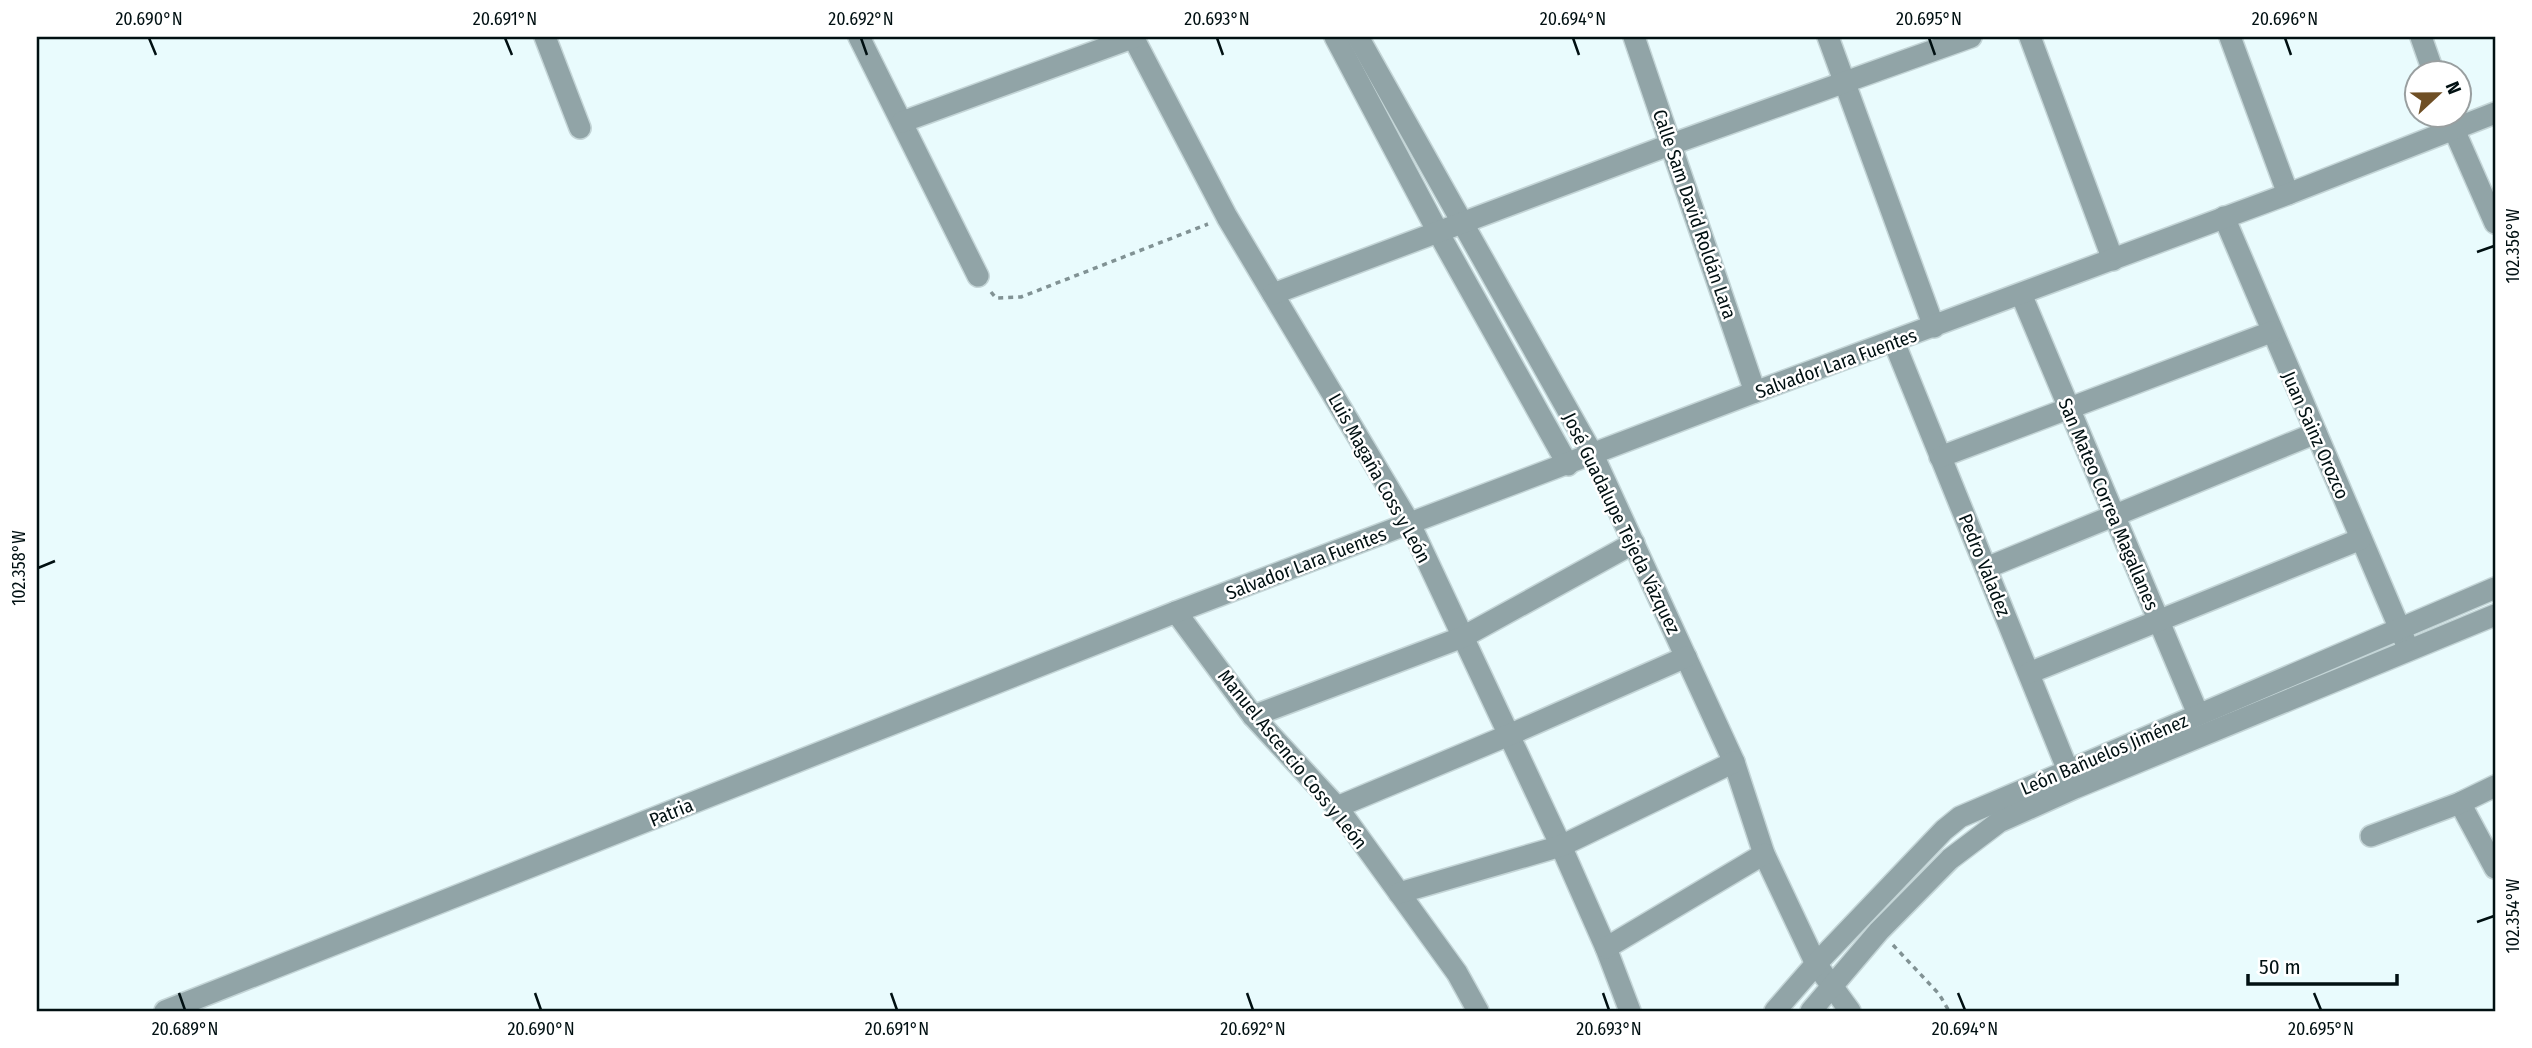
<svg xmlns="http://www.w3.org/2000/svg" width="2532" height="1048" font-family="'Fira Sans Condensed',sans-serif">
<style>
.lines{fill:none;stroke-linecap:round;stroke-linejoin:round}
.minor-casing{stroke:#c4d5d7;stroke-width:24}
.path{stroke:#819294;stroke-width:3.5;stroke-dasharray:5 5;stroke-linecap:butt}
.minor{stroke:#91a4a7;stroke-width:21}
.ticks{fill:none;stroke:#011012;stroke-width:2.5}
.labels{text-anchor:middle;stroke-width:5;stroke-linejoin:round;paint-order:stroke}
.street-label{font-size:19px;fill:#011012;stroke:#fff}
.neatline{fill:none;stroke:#011012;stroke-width:2.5}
.ticks-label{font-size:18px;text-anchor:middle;fill:#011012}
</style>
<rect width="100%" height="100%" fill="#e9fbfd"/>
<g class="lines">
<g class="minor-casing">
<g id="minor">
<polyline points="545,37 580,128"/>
<polyline points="859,37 978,276"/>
<polyline points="1133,37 1227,217 1410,524 1561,846 1606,948 1630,1011"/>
<polyline points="1335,37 1438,232 1568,465"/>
<polyline points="1358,37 1593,455 1734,762 1764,854 1816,964 1850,1011"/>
<polyline points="1634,37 1755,392"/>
<polyline points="1828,37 1934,327"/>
<polyline points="2030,37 2113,260"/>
<polyline points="2230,37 2288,194"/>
<polyline points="2421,37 2434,74"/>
<polyline points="2448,116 2495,223"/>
<polyline points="902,122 1135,37"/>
<polyline points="2224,217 2405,641"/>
<polyline points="1273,294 1672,144 1971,37"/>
<polyline points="2021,294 2198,714"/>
<polyline points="1894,342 2073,783"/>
<polyline points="1940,457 2271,332"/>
<polyline points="1986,568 2316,433"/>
<polyline points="1176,612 1253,716 1337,807 1457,973 1478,1011"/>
<polyline points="2029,673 2361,539"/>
<polyline points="1253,716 1463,637 1634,543"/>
<polyline points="2460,803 2495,868"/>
<polyline points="1337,807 1509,735 1686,657"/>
<polyline points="2371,836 2460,803 2495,786"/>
<polyline points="1399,893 1561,846 1734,762"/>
<polyline points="1606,948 1764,854"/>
<polyline points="165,1011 1176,612 1755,392 2288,194 2495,113"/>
<polyline points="1775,1011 1816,964 1944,830 1960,817 2495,588"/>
<polyline points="1811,1011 1879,931 1950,859 1999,822 2075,788 2495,615"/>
</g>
</g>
<g class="path">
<polyline points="991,292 996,298 1021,297 1208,224"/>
<polyline points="1893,945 1939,994 1949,1011"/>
</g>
<use href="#minor" class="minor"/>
</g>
<path class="ticks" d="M149,38L156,55M505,38L512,55M861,38L867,55M1217,38L1223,55M1573,38L1579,55M1929,38L1935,55M2285,38L2291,55M2477,252L2494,246M38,568L55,561M2477,922L2494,916M179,993L185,1010M535,993L541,1010M891,993L897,1010M1247,993L1253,1010M1603,993L1609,1010M1958,993L1965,1010M2314,993L2321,1010"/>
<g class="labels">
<g class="street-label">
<text transform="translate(1695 214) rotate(71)" y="7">Calle Sam David Roldán Lara</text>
<text transform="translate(1836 363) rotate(-20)" y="7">Salvador Lara Fuentes</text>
<text transform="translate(2316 435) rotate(66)" y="7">Juan Sainz Orozco</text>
<text transform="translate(1380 478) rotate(61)" y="7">Luis Magaña Coss y León</text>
<text transform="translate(2109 504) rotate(67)" y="7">San Mateo Correa Magallanes</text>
<text transform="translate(1622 523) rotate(64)" y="7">José Guadalupe Tejeda Vázquez</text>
<text transform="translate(1306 563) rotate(-21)" y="7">Salvador Lara Fuentes</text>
<text transform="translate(1985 565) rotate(68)" y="7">Pedro Valadez</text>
<text transform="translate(2104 754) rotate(-23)" y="7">León Bañuelos Jiménez</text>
<text transform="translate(1293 759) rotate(51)" y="7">Manuel Ascencio Coss y León</text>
<text transform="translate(671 812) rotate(-22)" y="7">Patria</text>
</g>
</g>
<rect width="2532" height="1048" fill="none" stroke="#ffffff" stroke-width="77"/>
<g transform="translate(2438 94) rotate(68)"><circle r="33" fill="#ffffff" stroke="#999fa0" stroke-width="2"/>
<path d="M0-5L12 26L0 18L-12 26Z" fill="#6f4f25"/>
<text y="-10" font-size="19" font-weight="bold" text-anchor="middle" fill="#011012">N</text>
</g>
<path d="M2248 974v10h149v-10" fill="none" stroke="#011012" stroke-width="3.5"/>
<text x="2259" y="974" font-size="21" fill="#011012" stroke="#ffffff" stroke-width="5" paint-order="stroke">50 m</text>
<rect x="38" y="38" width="2456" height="972" class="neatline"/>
<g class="ticks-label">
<text x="149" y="25">20.690°N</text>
<text x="505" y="25">20.691°N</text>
<text x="861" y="25">20.692°N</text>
<text x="1217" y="25">20.693°N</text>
<text x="1573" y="25">20.694°N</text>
<text x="1929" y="25">20.695°N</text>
<text x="2285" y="25">20.696°N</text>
<text transform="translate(2513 246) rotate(-90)" y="6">102.356°W</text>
<text transform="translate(19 568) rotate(-90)" y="6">102.358°W</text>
<text transform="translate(2513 916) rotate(-90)" y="6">102.354°W</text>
<text x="185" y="1035">20.689°N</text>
<text x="541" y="1035">20.690°N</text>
<text x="897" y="1035">20.691°N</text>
<text x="1253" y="1035">20.692°N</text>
<text x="1609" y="1035">20.693°N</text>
<text x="1965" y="1035">20.694°N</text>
<text x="2321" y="1035">20.695°N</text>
</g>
</svg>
